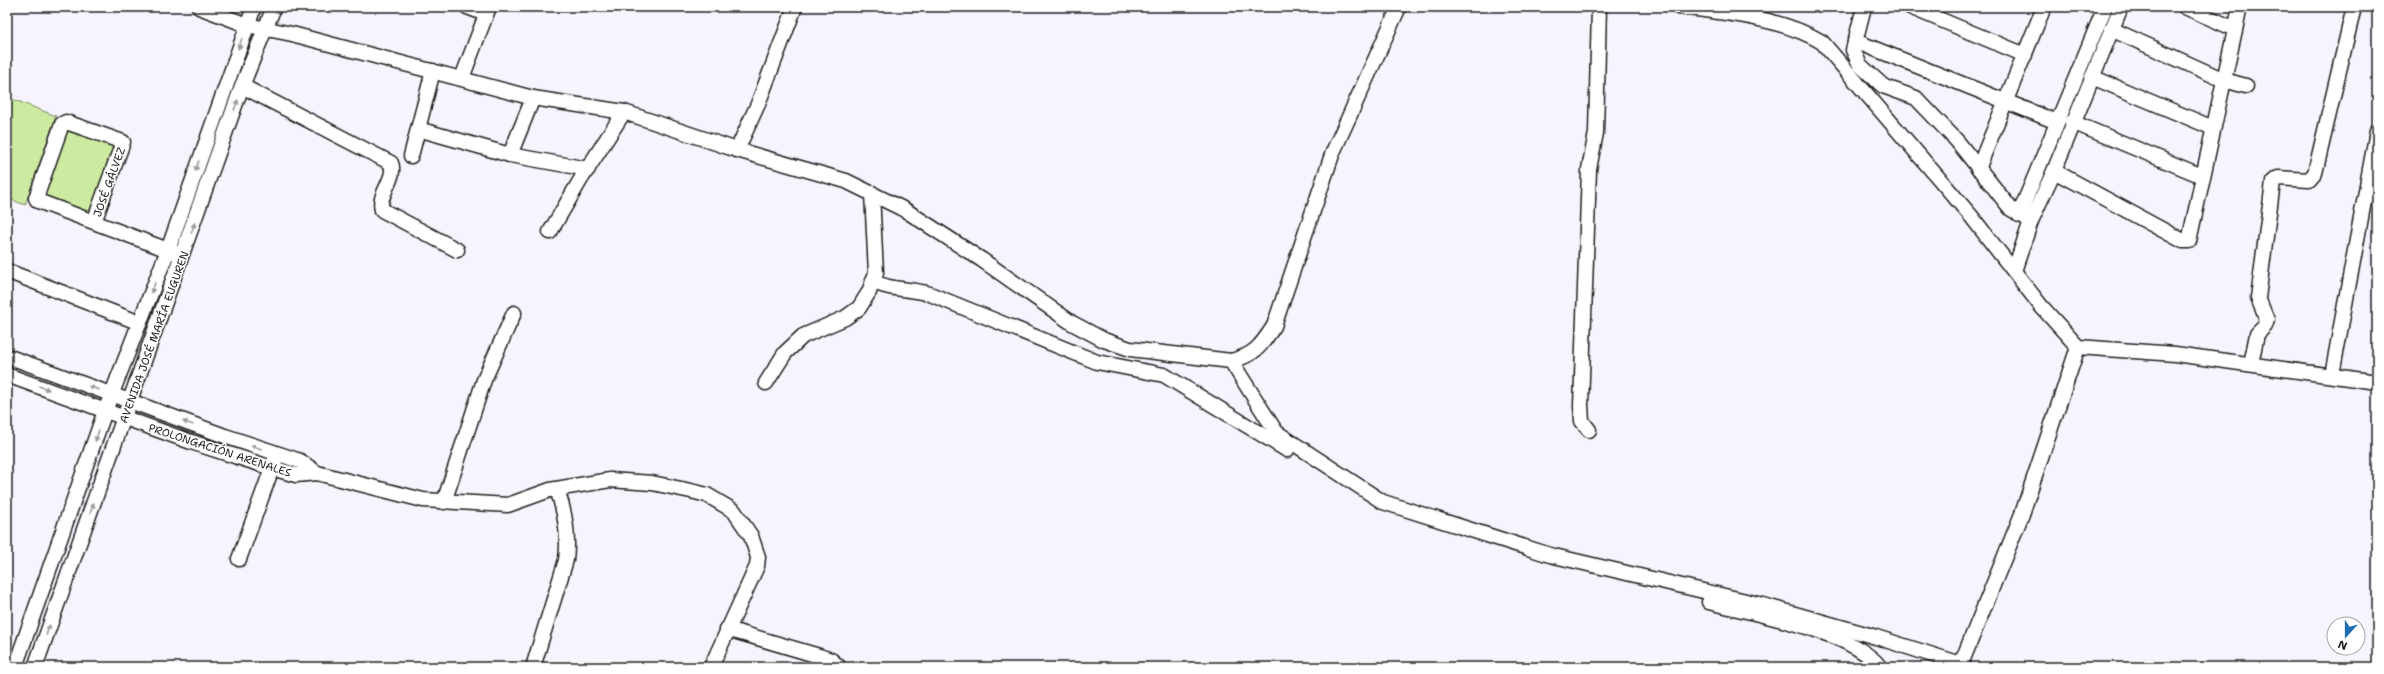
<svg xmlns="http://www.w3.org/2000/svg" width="2384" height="674" font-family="'Shantell Sans',sans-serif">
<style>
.green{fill:#cdeaa1;stroke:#74835e}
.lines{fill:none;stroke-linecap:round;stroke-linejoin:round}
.minor-casing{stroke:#1c1c1c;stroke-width:17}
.minor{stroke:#fff;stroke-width:14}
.oneway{fill:#999}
.labels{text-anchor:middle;stroke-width:3;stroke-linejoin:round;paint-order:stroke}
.street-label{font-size:11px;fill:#1c1c1c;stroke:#fff}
</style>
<rect width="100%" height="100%" fill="#f8f4fe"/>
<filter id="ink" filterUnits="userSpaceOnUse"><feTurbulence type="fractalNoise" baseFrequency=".025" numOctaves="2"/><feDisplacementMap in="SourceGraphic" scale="8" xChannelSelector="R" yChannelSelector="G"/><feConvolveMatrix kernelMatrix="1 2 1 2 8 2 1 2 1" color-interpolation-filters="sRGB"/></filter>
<g filter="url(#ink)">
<g class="green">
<polygon points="7,97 56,116 25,205 7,198"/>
<polygon points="70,128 113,145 114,149 90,211 87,214 44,198 44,194 66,130"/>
</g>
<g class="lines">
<g class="minor-casing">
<g id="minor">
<polyline points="199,7 247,25 292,34 533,98 624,112 737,150 846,181 905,210 982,260 1072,323 1104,340 1130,349 1231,361 1276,432 1383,502 1550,555 1763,605 1876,637 1961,664 1959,667"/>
<polyline points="467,7 486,14"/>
<path d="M1678,7C1724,12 1782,18 1822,42L1971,216L2041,306L2078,347L2022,514L1961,664"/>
<polyline points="1864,7 1853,50 1860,65 1883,86 1916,98 1957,141 2011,209 2031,221"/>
<polyline points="1910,7 2025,55"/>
<polyline points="2185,7 2235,29"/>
<polyline points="2111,29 2224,80 2246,86"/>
<polyline points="1855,41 2057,122"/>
<polyline points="2092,77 2213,128"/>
<polyline points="462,78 489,7"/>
<path d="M242,86L391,163C397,179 377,194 382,210L457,250"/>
<polyline points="2072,122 2202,176"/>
<polyline points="418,129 510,155 588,169"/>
<polyline points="737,150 758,104 795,7"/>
<polyline points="510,155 533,98"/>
<polyline points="411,156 433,71"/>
<polyline points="1978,169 2044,7"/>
<polyline points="2054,171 2183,241 2189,241 2240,7"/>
<polyline points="2019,215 2105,7"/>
<polyline points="94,222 123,142 66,122 62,124 36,198 38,201 176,253"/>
<polyline points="550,232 581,179 624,112"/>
<polyline points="7,271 140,323"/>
<polyline points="2014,271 2031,221 2054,171 2121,7"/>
<path d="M873,281C890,291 911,288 930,294L1097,362L1164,375L1287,450"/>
<polyline points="2078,347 2175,354 2377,382"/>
<polyline points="7,356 225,436 300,461 317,473"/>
<path d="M1231,361C1255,355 1261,346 1274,326L1333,152L1399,7"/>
<polyline points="2251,364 2257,334 2265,326 2267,320 2258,298 2273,182 2278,178 2309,180 2315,173 2354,7"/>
<polyline points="7,375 191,442 272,468 296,475 317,473 423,500 508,505 550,490 610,480 652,483 691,491 707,495 734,511 751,536 758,557 757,566 711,667"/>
<polyline points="2332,375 2377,131"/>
<polyline points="766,383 785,353 803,336 845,318 859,308 869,292 876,273 872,193"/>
<polyline points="1589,430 1582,421 1581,406 1589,169 1596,133 1599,7"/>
<polyline points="444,502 484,380 514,313"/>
<polyline points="239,559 275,460"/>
<path d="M1709,602C1755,614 1851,630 1880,667"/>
<polyline points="727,629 819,656 831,660 839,667"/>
<polyline points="15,667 105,411 168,250 254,7"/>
<polyline points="35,667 242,86 274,7"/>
<path d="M533,667L566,560C569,536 565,512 557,489"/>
</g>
</g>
<use href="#minor" class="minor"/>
</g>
<defs><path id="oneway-solid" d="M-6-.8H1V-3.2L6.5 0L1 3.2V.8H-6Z"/></defs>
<g class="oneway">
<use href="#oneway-solid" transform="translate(240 44) rotate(109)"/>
<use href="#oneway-solid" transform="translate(236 105) rotate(-71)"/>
<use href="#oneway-solid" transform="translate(197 166) rotate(109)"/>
<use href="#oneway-solid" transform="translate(193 228) rotate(-71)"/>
<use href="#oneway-solid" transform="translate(153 288) rotate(111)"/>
<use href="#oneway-solid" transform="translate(44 388) rotate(20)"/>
<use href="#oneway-solid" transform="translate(94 388) rotate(-160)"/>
<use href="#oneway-solid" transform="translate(188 423) rotate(-160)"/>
<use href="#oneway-solid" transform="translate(97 436) rotate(109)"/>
<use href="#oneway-solid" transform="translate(256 447) rotate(-160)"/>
<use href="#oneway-solid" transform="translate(92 508) rotate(-70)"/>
<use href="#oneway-solid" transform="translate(48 630) rotate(-70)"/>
</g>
</g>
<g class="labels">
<g class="street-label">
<text transform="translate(109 182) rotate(-70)" y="4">JOSÉ GÁLVEZ</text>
<text transform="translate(154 337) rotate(-70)" y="4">AVENIDA JOSÉ MARÍA EUGUREN</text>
<text transform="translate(220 450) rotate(18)" y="4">PROLONGACIÓN ARENALES</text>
</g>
</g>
<rect width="2384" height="674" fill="none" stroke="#fff" stroke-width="24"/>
<rect x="12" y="12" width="2360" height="650" fill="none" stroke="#1c1c1c" stroke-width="1.5" filter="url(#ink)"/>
<g transform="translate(2346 636) rotate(201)"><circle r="19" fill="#ffffff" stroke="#a4a4a4"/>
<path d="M0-3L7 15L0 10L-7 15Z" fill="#1f6fb2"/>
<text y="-6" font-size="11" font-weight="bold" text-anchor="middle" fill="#1c1c1c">N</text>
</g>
</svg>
